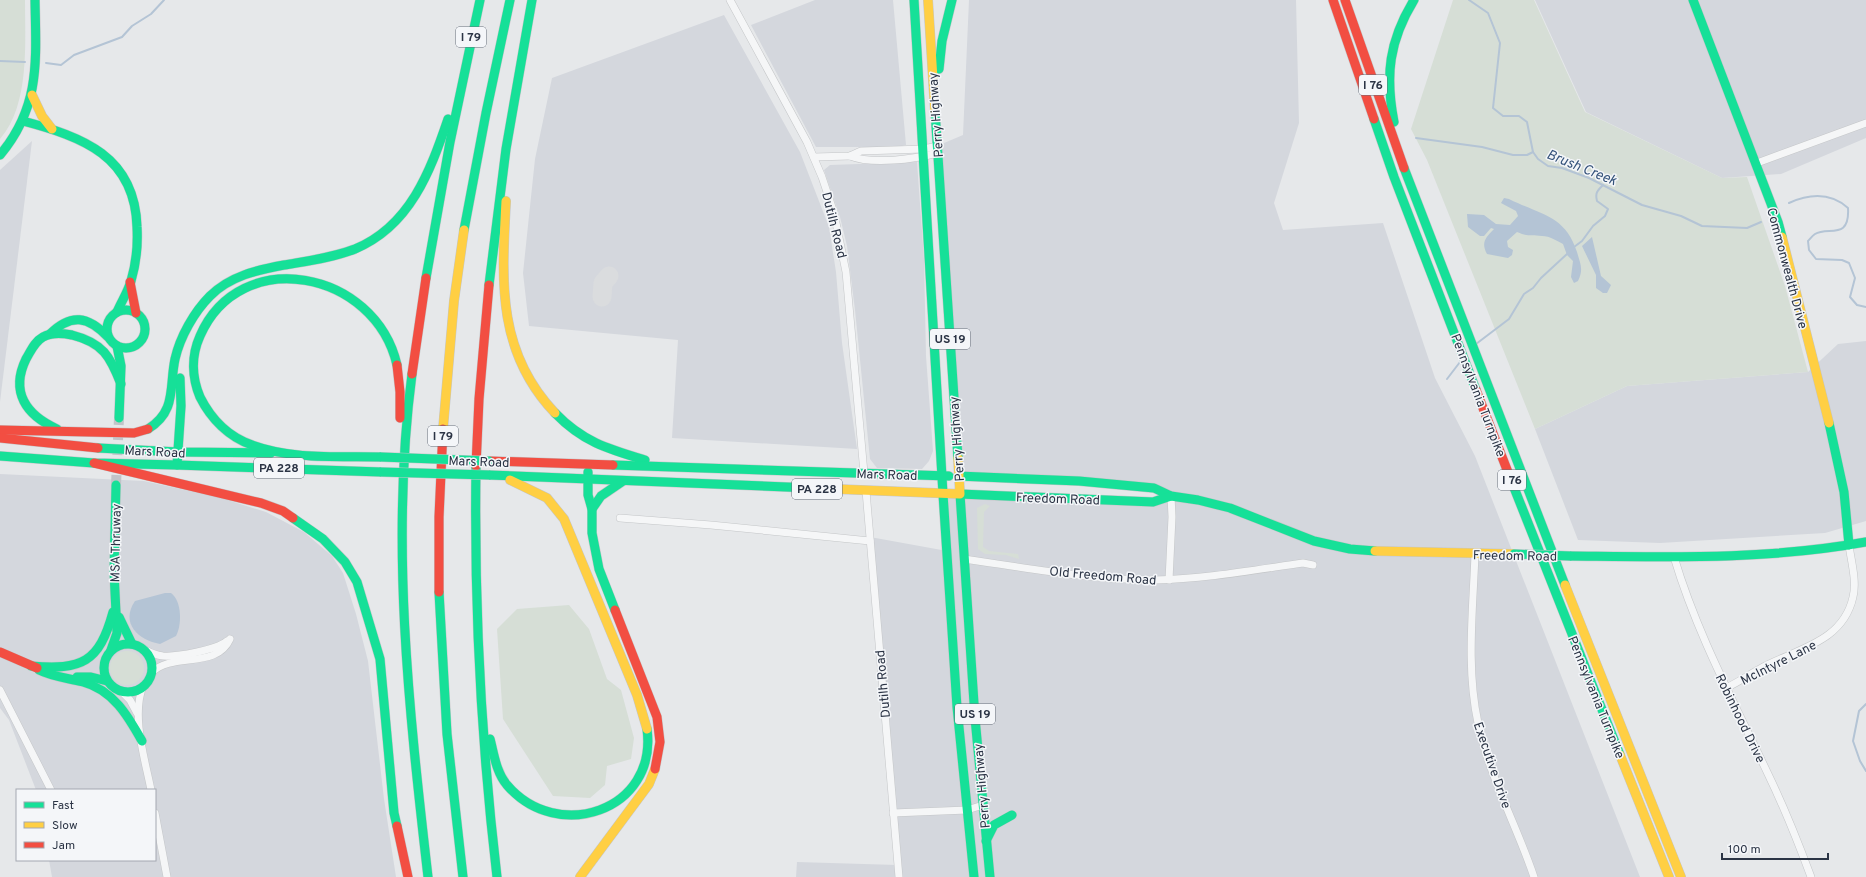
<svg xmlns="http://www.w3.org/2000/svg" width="1866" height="877" font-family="Overpass,sans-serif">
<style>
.built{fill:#d4d7dd}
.green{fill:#d6ded6}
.water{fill:#b4c4d5}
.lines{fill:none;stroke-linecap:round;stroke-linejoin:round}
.stream{stroke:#b4c4d5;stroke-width:2}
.taxiway{stroke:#dadcde;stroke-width:19}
.secondary-tunnel{stroke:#c1c4c9;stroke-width:10;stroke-dasharray:10 5;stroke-linecap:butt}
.street-casing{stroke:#c4c6c8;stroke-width:8}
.fast-casing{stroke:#c4c6c8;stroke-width:10}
.slow-casing{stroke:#c4c6c8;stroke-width:10}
.jam-casing{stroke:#c4c6c8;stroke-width:10}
.street{stroke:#f5f6f7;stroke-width:7}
.fast{stroke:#16e098;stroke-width:9}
.slow{stroke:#ffcf43;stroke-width:9}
.jam{stroke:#f24e42;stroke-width:9}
.fast-bridge-casing{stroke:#c2c5c8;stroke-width:10;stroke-linecap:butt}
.fast-bridge{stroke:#16e098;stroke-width:9}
.labels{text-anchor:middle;stroke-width:3;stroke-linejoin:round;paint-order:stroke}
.shield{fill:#f4f6f9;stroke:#676e7b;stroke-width:1}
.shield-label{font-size:12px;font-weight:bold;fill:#2b3445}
.street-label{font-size:13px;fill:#2b3445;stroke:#f4f6f9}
.water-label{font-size:14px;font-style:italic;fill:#34527a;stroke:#f4f6f9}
</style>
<rect width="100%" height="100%" fill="#e6e8ea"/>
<g class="built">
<polygon points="815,0 893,0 906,145 897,147 816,147 751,25"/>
<polygon points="969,0 1296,0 1299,123 1274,203 1283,230 1383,223 1435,378 1475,456 1640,877 796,877 797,862 897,865 870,537 947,551 943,494 1153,502 1171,496 1154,488 958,476 937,146 963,135"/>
<polygon points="1535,0 1866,0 1866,138 1781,174 1722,178 1586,112"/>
<polygon points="724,15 800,152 829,227 836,272 842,343 857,449 672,438 678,340 529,326 523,273 535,159 552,78"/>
<polygon points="32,141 0,402 0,170"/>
<polygon points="917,162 924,259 926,356 933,451 929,461 922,469 877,468 870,459 855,310 847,246 840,217 824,170 830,165"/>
<polygon points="1866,341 1866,521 1825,533 1660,543 1578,540 1535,429 1627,386 1808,372 1838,344"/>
<polygon points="0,474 144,481 221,498 266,512 304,532 332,556 343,573 356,614 368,661 384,799 396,877 52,877 49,860 155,860 155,790 36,790 9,720 0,708"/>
</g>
<g class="green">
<path d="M0,0H25C25,43 30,105 0,139Z"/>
<polygon points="1453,0 1534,0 1585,112 1722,178 1747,177 1785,286 1808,372 1627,386 1535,429 1427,160 1411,129"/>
<polygon points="985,504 990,506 984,512 983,547 989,551 1018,554 1019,559 1006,555 985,554 978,549 977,508"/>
<polygon points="569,605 589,629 607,679 621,690 634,738 631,759 607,766 605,785 590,798 553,796 503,719 497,629 517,609"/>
<circle cx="127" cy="668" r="17"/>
</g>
<g class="water">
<path d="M1504,198L1509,199C1541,215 1565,215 1577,252C1580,263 1584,269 1578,281L1574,283L1571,277L1573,261L1567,255L1563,244C1557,241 1550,236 1542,236C1531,235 1528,237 1517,232L1507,241L1508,247L1513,250L1512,255L1508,258L1487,254C1481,243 1485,238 1494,229L1491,228L1484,236H1480L1468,227L1467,214L1484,215L1496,224L1510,225L1518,216L1516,211L1501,203Z"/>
<polygon points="1592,237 1601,276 1611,285 1607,293 1603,293 1596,288 1596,275 1582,246"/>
<path d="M165,593H171C182,601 182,625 176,636L160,644C138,640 120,623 135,601Z"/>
</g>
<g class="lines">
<g class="stream">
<polyline points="1469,0 1488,13 1500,43 1493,108 1503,116 1519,116 1527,122 1533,152 1538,159 1548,166 1562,168 1589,178 1642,205 1681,216 1702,226 1747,228 1761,222"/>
<polyline points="0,61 25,62"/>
<polyline points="46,63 61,65 74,55 122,37 132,26 151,14 164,0"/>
<polyline points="1416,138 1482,147 1513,155 1527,155 1533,152"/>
<path d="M1789,203C1809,194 1830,192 1848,208C1850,241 1828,226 1815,234C1812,236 1810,239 1808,241L1809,250L1816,259L1842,260L1849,263L1855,278L1850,297L1857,305L1866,307"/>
<path d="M1574,247L1582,241L1593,226L1605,216L1608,209L1597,201C1595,193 1597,191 1603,185"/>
<polyline points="1476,344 1509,319 1524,294 1533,288 1541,278 1567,254"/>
<polyline points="1447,379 1460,362"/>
<polyline points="1866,704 1859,711 1853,741 1860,761 1866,771"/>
</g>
<polyline class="taxiway" points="602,297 603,283 609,276"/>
<polyline class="secondary-tunnel" points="116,485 119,418"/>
<g class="street-casing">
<g id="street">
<polyline points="730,0 807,142 822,177 834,213 846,272 864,473"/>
<path d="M850,156C873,165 914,159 938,153"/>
<polyline points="814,157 850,156 861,151 924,149 937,146"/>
<polyline points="1757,163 1866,123"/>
<polyline points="866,491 899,877"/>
<polyline points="620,518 711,525 870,541"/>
<path d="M1475,554C1473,610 1466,668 1478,723C1489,776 1517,826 1534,877"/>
<path d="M1674,557C1697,634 1734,702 1768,774C1784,807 1798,842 1811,877"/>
<path d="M964,559C1027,568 1091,580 1155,580C1204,579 1254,570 1303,563L1313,565"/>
<polyline points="1169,580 1172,517 1171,496"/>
<path d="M145,650C151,653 156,655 163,656C177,657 216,650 227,641"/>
<path d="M151,673C173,651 216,670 230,639"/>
<path d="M143,686C131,716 145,759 151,790"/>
<path d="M1726,688C1739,682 1750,674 1763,667C1797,649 1843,642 1853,597C1857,581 1851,561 1849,545"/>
<polyline points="0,690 51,790"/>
<polyline points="121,691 130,700 137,713"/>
<polyline points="155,813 167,877"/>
<polyline points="893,813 967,810 983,805"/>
</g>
</g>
<g class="fast-casing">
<g id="fast">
<polyline points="914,0 943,494"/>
<polyline points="1693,0 1778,222 1782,237"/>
<polyline points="939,69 942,41 952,0"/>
<polyline points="935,111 958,458"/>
<polyline points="1374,119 1394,177 1476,390"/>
<path d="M23,121C83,137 135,156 137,227C138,245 136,264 131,281C128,292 121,302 117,312"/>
<path d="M1394,122C1385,75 1389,41 1414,0"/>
<path d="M0,155C41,106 36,60 35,0"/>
<polyline points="1404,168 1565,585"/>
<polyline points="464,230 486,113 510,0"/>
<polyline points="426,278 450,142 480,0"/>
<polyline points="489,285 506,149 532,0"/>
<circle cx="126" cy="329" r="19"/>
<path d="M50,334C71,313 88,316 108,337"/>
<polyline points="117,346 121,366 119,418"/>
<path d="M412,374C390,540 409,711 428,877"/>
<polyline points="180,378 181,406 177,465 381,472"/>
<path d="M555,413C583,442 608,449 645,460"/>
<polyline points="1829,423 1844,492 1849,545"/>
<path d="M57,429C26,415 10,392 26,359C31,351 34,342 43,337C52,332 62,333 72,335C103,343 110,356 121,384"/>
<path d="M148,429C177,411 169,387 175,359C180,337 194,312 210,296C230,276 257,270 284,265C307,261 332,258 355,249C410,226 430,172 448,119"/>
<polyline points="98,448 178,452 271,453"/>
<polyline points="0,456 94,463 177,465"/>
<path d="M381,457C338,456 293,460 252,445C229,437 211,419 200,397C192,378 191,356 200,336C240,244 375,270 397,365"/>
<polyline points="613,465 949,476"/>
<path d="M476,466C474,603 481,741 497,877"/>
<polyline points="588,472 588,495 592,509 592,533 599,569 615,610"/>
<polyline points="489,475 811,488"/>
<polyline points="958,476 1079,481 1154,488 1171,496 1198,500 1230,508 1314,541 1350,549 1375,551"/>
<polyline points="1511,480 1620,755"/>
<polyline points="943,494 957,707 974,877"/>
<polyline points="592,509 601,496 623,481"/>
<polyline points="293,518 323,539 345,562 357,582 380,659 394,813 397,826"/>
<path d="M1570,556C1670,557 1768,560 1866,542"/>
<polyline points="439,592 447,734 463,877"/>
<polyline points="119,617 132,644"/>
<circle cx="128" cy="668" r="24"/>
<polyline points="111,650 117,633 114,572 116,485"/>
<path d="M31,666C82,670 99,663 113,612"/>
<path d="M39,670C53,677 68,678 83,682C113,690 128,716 142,741"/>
<polyline points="77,677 91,677 107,681"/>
<path d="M490,739C494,754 496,772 507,785C557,844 658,811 647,729"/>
<polyline points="986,841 994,825 1012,815"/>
<polyline points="990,877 975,718 960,494 1153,502 1171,496"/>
</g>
</g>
<g class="slow-casing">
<g id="slow">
<polyline points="928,0 935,111"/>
<polyline points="32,95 42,116 52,129"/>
<path d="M506,201C502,280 496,351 555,413"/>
<polyline points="1782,237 1829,423"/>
<polyline points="443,429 454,301 464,230"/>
<polyline points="510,480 547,498 564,519 637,695 647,729"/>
<polyline points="811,488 960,494 958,458"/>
<polyline points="1375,551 1514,554"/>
<polyline points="1565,585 1681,877"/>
<polyline points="1620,755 1669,877"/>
<polyline points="580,877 649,784 655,769"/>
</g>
</g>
<g class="jam-casing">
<g id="jam">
<polyline points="1333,0 1374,119"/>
<polyline points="1345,0 1404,168"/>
<polyline points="130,282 136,313"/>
<polyline points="397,365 400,392 400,418"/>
<polyline points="412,374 426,278"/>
<polyline points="1476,390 1511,480"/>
<polyline points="0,430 134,433 148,429"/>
<polyline points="0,438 98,448"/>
<polyline points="489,461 613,465"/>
<polyline points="94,463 261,503 283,511 293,518"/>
<polyline points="476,466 479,399 489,285"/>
<polyline points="439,592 439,517 443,429"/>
<polyline points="615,610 657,717 660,742 655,769"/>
<polyline points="0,652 37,668"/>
<polyline points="397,826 408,877"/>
</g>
</g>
<use href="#street" class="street"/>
<use href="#fast" class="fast"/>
<use href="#slow" class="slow"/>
<use href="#jam" class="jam"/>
<g class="fast-bridge-casing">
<g id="fast-bridge">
<polyline points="381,457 489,461"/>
<polyline points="381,472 489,475"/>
<polyline points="1514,554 1570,556"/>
</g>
</g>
<use href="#fast-bridge" class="fast-bridge"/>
</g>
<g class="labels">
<g class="shield">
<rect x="456" y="27" width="30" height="20" rx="3"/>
<rect x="1359" y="75" width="28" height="20" rx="3"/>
<rect x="930" y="329" width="40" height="20" rx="3"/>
<rect x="428" y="426" width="30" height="20" rx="3"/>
<rect x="254" y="458" width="50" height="20" rx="3"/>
<rect x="1498" y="470" width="28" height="20" rx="3"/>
<rect x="792" y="479" width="50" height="20" rx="3"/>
<rect x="955" y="704" width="40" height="20" rx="3"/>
</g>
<g class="shield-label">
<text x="471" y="41">I 79</text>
<text x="1373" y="89">I 76</text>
<text x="950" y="343">US 19</text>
<text x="443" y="440">I 79</text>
<text x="279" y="472">PA 228</text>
<text x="1512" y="484">I 76</text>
<text x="817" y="493">PA 228</text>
<text x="975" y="718">US 19</text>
</g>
<g class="street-label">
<text transform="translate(935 115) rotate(-94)" y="5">Perry Highway</text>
<text transform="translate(835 225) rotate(76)" y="5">Dutilh Road</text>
<text transform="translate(1788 268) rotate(75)" y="5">Commonwealth Drive</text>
<text transform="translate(1479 395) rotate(69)" y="5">Pennsylvania Turnpike</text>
<text transform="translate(956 439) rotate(-94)" y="5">Perry Highway</text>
<text transform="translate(155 451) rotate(3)" y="5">Mars Road</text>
<text transform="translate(479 461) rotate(2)" y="5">Mars Road</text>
<text transform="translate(887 474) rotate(2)" y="5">Mars Road</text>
<text transform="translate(1058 498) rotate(2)" y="5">Freedom Road</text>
<text transform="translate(115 543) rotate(-89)" y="5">MSA Thruway</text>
<text transform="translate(1515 555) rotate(1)" y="5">Freedom Road</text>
<text transform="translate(1103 575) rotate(5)" y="5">Old Freedom Road</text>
<text transform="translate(1778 662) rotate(-27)" y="5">McIntyre Lane</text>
<text transform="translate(882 684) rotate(-95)" y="5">Dutilh Road</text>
<text transform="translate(1597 697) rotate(68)" y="5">Pennsylvania Turnpike</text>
<text transform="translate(1741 718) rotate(64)" y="5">Robinhood Drive</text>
<text transform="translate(1493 765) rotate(71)" y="5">Executive Drive</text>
<text transform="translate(981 786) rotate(-95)" y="5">Perry Highway</text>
</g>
<g class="water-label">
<text transform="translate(1582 167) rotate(22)" y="5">Brush Creek</text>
</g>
</g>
<rect x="16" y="789" width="140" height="72" fill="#f4f6f9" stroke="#a4a8b1"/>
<rect x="24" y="802" width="20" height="6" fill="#16e098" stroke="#a4a8b1"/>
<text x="52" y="809" font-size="12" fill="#2b3445">Fast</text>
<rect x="24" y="822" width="20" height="6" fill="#ffcf43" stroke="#a4a8b1"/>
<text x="52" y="829" font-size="12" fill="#2b3445">Slow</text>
<rect x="24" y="842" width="20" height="6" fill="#f24e42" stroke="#a4a8b1"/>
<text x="52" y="849" font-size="12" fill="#2b3445">Jam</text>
<path d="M1722 853v6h106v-6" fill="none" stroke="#2b3445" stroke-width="2"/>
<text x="1728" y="853" font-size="12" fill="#2b3445" stroke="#f4f6f9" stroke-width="3" paint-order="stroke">100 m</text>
</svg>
